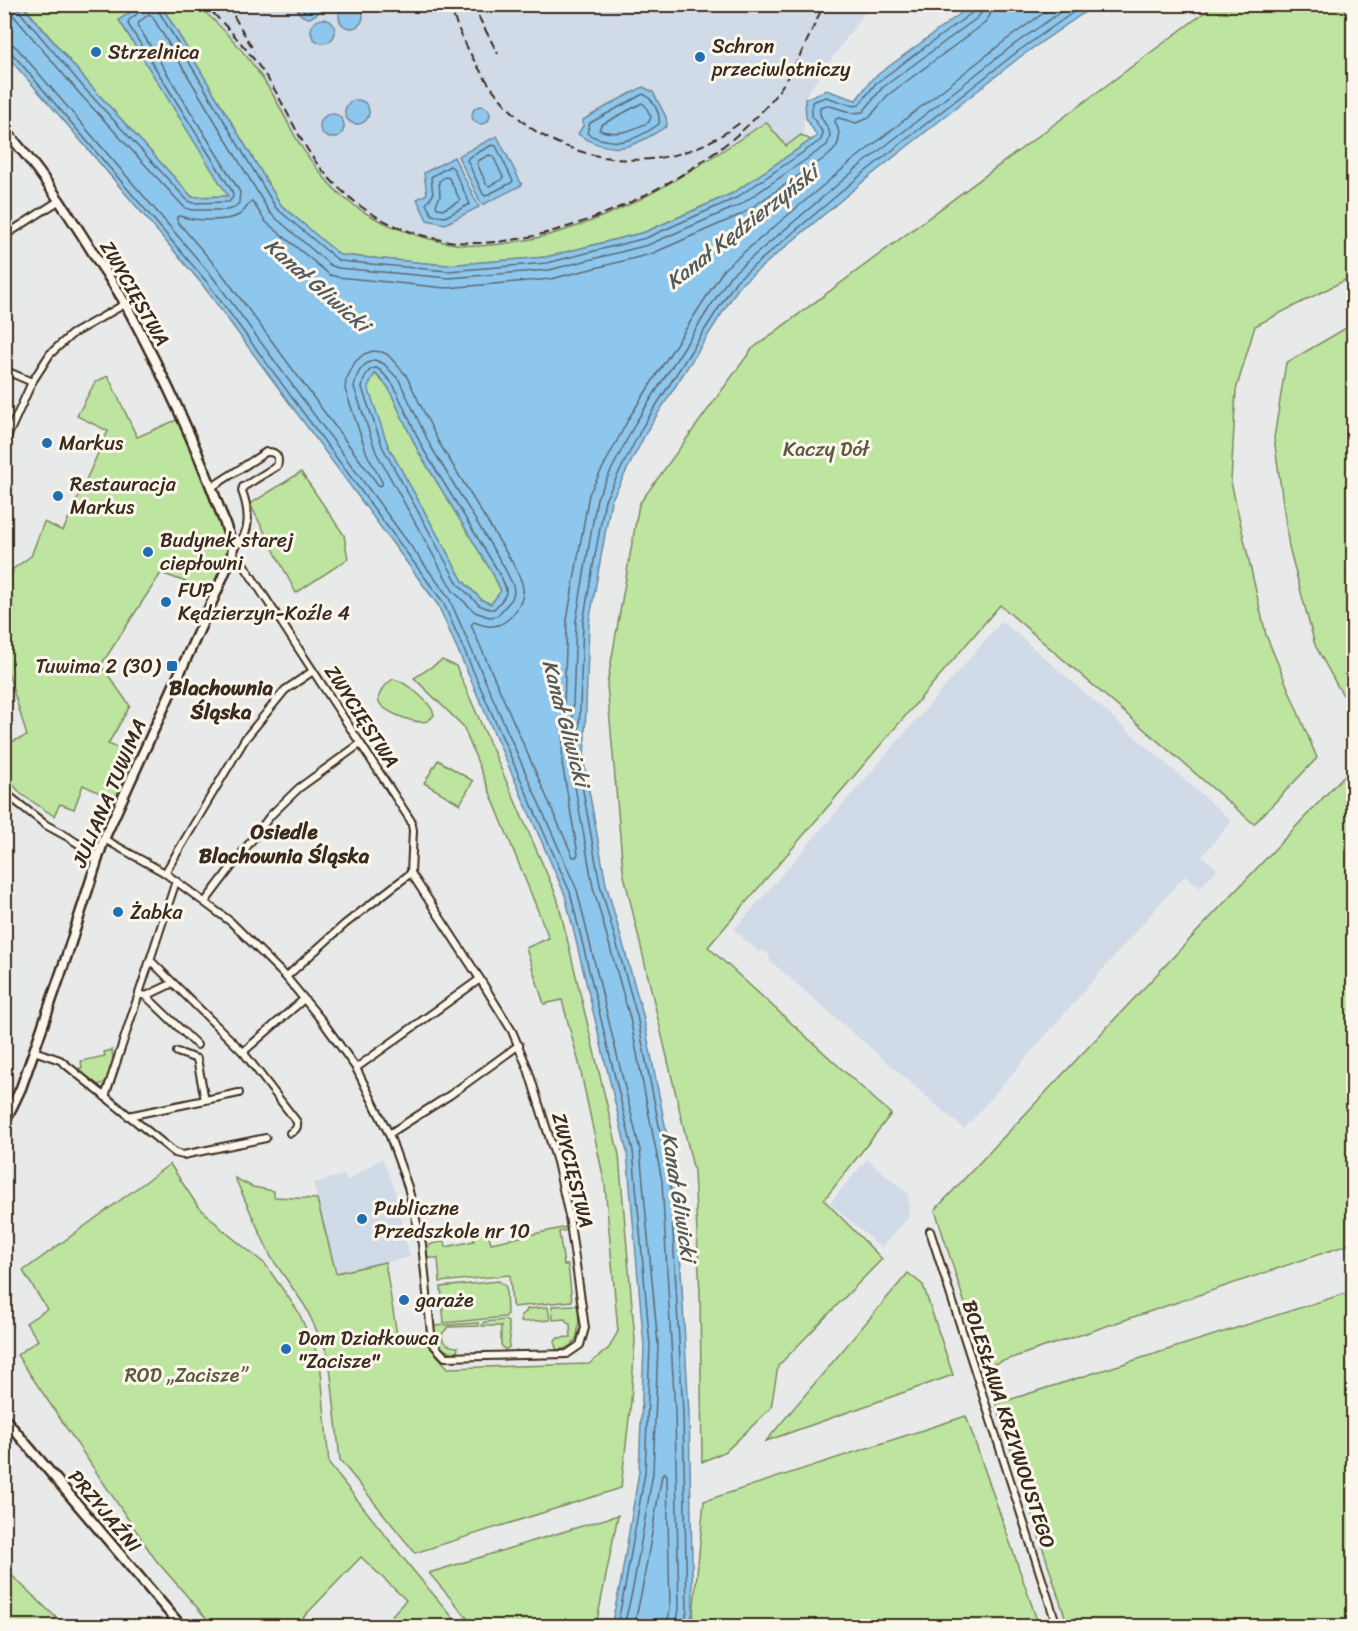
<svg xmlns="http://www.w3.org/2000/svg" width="1358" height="1631" font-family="Sriracha,sans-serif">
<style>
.built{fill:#d1dae7}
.green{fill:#bde5a0;stroke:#7c885f;stroke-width:1.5}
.water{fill:#8ec7ed;stroke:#6d889a;stroke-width:1.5;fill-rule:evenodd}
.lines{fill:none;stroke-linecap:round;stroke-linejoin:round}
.shore{stroke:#5c6971;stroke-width:1.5}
.street-casing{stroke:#3b2a1e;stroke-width:10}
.secondary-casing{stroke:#3b2a1e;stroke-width:13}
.street{stroke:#fbf7ec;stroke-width:6}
.secondary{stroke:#fbf7ec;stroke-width:8}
.rail{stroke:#3b2a1e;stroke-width:2;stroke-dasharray:9 4.5;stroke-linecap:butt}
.poi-dot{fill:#1f6fb2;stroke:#fbf7ec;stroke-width:2}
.labels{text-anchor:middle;stroke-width:6;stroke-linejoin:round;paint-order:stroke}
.poi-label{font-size:20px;fill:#3b2a1e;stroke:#fbf7ec;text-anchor:start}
.street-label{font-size:20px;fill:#3b2a1e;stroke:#fbf7ec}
.park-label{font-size:20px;fill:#5c593e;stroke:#fbf7ec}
.water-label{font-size:21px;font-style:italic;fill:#54595c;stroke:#fbf7ec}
.neighbourhood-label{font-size:21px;font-weight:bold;fill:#3b2a1e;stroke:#fbf7ec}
</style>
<rect width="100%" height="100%" fill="#e8eaea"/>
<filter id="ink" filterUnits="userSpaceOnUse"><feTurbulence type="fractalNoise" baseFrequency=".0167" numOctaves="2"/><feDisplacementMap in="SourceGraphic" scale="12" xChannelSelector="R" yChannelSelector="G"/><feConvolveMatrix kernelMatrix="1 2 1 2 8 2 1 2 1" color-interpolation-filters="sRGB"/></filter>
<g filter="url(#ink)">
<g class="built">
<polygon points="183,5 870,5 806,95 803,136 786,148 692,174 595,222 508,247 469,249 398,233 334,204"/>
<polygon points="1002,621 1232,821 1202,856 1217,869 1200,888 1185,875 964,1129 770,961 770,956 764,950 759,952 734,930"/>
<polygon points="382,1158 394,1187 410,1257 336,1274 313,1183 343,1175 347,1181"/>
<polygon points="867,1159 908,1194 909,1217 881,1248 830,1203"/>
</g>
<g class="green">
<polygon points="24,4 141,5 119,20 229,196 192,197 90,85 23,5"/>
<polygon points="1216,4 1353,5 1353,276 1255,326 1236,390 1231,482 1266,635 1317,758 1254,824 1000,605 708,947 891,1114 824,1200 882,1259 778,1366 771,1408 726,1451 702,1462 700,1294 694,1171 623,871 607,685 639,504 752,349"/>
<path d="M161,5H197C225,29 251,59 270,90C280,106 287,122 296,138C305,154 316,168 328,182C347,204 373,219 399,229C424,239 451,245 478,246C496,246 514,242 532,239C619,220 693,171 766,122L786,146L801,135L811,140L733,193L645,232L546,257L447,265L339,255L281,205Z"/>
<polygon points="1353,324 1353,710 1338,687 1315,645 1289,547 1274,438 1286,363"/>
<polygon points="374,373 388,387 418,451 493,574 501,591 491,604 482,600 463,581 388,446 367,387"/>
<polygon points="108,376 137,437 181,418 233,547 216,593 161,573 101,665 130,706 108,744 133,754 115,800 83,785 74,809 60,804 54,816 21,794 5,775 5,744 27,736 5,663 5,605 13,569 31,556 44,522 63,531 108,431 77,416 95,382"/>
<polygon points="301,472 344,535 348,559 296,593 250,504"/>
<polygon points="442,660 456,666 557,897 619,1155 635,1340 631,1401 621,1488 415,1553 340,1460 329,1357 305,1306 271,1257 235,1178 253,1187 274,1191 274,1197 317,1199 336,1273 385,1262 398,1341 422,1338 448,1368 589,1364 609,1348 618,1331 605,1185 579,1063 562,1000 544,1004 526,948 549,938 463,726 414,678"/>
<path d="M393,679C405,681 432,703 434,715C431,719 427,722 422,722C412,722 383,712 379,702C376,694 387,683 393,679Z"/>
<polygon points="438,760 473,781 460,804 424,783"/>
<polygon points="1353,766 1353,1243 985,1367 935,1210"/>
<path d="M112,1050C114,1060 111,1089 95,1084C88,1081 81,1074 75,1069L82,1068L81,1061L105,1056L104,1052Z"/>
<polygon points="170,1164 197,1205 223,1230 265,1264 298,1311 320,1360 329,1464 412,1569 460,1626 382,1626 406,1600 361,1557 295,1626 213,1626 155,1559 17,1355 38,1340 26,1323 47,1309 23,1271"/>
<path d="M567,1227V1230L559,1232L564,1265H568L572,1301L514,1307L512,1305L510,1275L440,1282L438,1258H426C424,1244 433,1243 445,1241L446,1247L474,1241L473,1235L488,1232L491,1243Z"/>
<polygon points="908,1273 923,1285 953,1375 766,1441"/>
<polygon points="499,1281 506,1287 507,1315 505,1317 444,1323 441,1287"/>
<polygon points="1353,1291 1353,1626 1068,1626 996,1404"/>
<path d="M575,1305L578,1307C579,1325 582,1348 557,1350L555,1345V1341L558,1338L571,1337L570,1324L567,1323L565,1319L553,1320L552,1306Z"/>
<polygon points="548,1307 550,1320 521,1322 521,1315 526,1312 527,1309"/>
<polygon points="505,1320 508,1322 510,1338 509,1347 505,1350 501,1345 501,1326 482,1326 482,1325 484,1322"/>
<path d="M476,1323H479V1326L448,1327L442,1334L443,1341C447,1345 452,1347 458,1347L457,1353C441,1353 436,1342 433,1328L434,1326Z"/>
<polygon points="966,1416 1039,1626 692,1626 704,1501"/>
<polygon points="618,1515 596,1626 474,1626 429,1573"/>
<polygon points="5,1569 65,1626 5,1626"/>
</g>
<g class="water">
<circle cx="351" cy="16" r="12"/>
<path d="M4,5H22L90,85L192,197L228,196L119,20L141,5H161L281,205L340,255L447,265L546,257L645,232L733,193L817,136L806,118L805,99L826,90L856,100L872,79L972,5H1095L1020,57L865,180L740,285L648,429L611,501L589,623L584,763L606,884L643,1015L676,1180L689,1413L693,1611L689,1626H611L620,1586L639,1472L644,1346L627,1152L565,895L438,605L202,284L59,115L5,54ZM375,373L388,387L418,451L493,574L501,591L491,604L482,600L463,581L388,446L368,387Z"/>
<path d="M297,5L321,4V5L318,13L310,18C302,17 297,13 297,5Z"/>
<circle cx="323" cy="31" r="12"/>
<path d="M643,87L653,92L666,117L667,126C656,133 636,146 623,147C608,149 590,143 578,134L583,126V120L616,101Z"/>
<circle cx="357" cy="112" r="12"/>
<circle cx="481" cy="115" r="9"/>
<circle cx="332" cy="126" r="12"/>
<polygon points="497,136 522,185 482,205 458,156"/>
<polygon points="454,157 479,207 445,224 427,220 417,199 427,194 424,173"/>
</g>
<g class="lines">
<g class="shore">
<path d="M10,4L13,15L80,94L185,208L192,210H227L234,208L239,203L240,192L138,26L139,22L149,14L152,16L270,213L330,265L338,268L449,278L549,270L648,245L740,205L827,145C837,127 817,123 820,107L827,105L853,113L863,112L882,88L977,18L982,12L983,4"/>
<polyline points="18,4 19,11 85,89 188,201 193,203 229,202 233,197 232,191 128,24 129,20 142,10 143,4"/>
<polyline points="157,4 158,10 276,208 339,261 448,271 547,263 646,238 736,198 821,140 823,133 812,116 812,102 826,97 854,106 859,105 876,83 973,12 975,4"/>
<path d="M992,4L990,15L985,23L888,95L869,118L856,123L839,118L836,119L835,122C842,135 840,146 829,155L742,214L651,254L551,279L446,288L338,277L330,275L266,222L252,201C247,205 245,211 239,215C227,222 192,221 180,216L177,217V221L220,271L379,486L382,485V482L367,454L345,389L346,380L355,362L364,354L373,351L382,352L388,355L406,375L438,441L512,562C516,570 522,579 523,588C525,604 508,625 493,626C486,627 480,624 474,622L471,625L573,857H576L578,854L562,763L567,620L589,494L629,418L724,269L851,162L1006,40L1056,4"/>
<polyline points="4,43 12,44 17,48 212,276 449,598 577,890 640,1150 658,1345 653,1473 633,1588 624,1626"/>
<polyline points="4,50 11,52 206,281 443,602 570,892 633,1151 650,1345 645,1473 625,1587 617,1626"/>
<path d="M643,94C653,98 661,115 659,124C649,131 636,139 624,141C615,143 594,139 587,133L590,123Z"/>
<path d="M642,103L645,105L651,117L649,122C632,130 618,137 599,130L601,125Z"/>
<polygon points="492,145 496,146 513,181 511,183 485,196 483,194 467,160 468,158"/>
<polygon points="489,155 493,156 503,177 501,180 489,186 486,184 477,163 478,161"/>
<polygon points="450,166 453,168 470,204 445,217 432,215 426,204 433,195 431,177"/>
<polygon points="445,177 449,178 460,200 458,202 444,209 437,208 436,205 440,196 439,181"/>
<path d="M375,360L384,364L399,380L430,445L504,567L513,585L514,592L512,599L497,616L489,617L475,612L453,591L376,452L354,387C356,375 362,363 375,360Z"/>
<path d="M376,368L380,370L393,384L423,449L498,571C508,591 511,592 494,609H489L479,605L458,584L383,448L362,388C363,380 367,368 376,368Z"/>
<polyline points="634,1626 642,1590 662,1475 664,1472 667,1475 670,1608 667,1626"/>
<polyline points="676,1626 679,1609 675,1413 662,1181 630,1018 593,887 571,764 576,621 597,498 636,422 730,276 856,169 1012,46 1072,4"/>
<polyline points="684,1626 687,1610 683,1413 670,1180 637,1016 600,885 578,763 583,622 605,500 643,426 736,281 861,175 1017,52 1085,4"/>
</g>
<g class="street-casing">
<g id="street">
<polyline points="4,236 60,200"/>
<polyline points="4,370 32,382"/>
<polyline points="4,444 32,382 50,354 72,334 125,304"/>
<path d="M212,487L266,452C276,451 280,457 277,466L243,487L242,491C249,510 253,534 233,547"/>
<polyline points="4,792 46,825 68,837 97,856"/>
<polyline points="104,839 165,873 231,922 286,977 323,1022 356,1068 389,1134 408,1187 422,1244 432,1343 445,1357 567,1354 580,1345 585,1328 569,1216 557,1162 528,1069 512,1031 480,979 411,873 413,830 411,821 242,562 232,555"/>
<polyline points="165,873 245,739 285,690 313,671"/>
<polyline points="205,902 270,816 299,788 360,744"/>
<path d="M150,960L243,1052L297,1122C298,1128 295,1131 290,1133"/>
<polyline points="286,977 345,924 411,873"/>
<polyline points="139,994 146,996 197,1045"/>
<polyline points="146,996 169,985 172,982"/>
<polyline points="34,1051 60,1060 175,1153 183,1155 266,1138"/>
<polyline points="177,1052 197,1059 205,1100"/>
<polyline points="243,1052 304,999"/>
<polyline points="356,1068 480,979"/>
<polyline points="105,1097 176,881"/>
<polyline points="128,1116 239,1093"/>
<polyline points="389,1134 450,1095 519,1045"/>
<polyline points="930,1231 1057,1626"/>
</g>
</g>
<g class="secondary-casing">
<g id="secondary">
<path d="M4,129C38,167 65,208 92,251C103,269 116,287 126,305C168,383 205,463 233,547L232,555L216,593L104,839L65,961L34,1051L21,1088L4,1124"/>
<polyline points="4,1418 181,1626"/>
</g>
</g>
<use href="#street" class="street"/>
<use href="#secondary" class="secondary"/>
<g class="rail">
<path d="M203,4C230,28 254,57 273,87C288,112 299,139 316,162C327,177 340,190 354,201C388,229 438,244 481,243C573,240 701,178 763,110C791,80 807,41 824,4"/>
<polyline points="227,4 254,51"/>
<path d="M449,4C463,45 486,88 518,117C533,132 553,142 573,149C633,170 691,160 741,122"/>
<polyline points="472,4 498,54"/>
</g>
</g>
</g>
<g class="poi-dot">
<circle cx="96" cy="52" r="6"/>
<circle cx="700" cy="57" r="6"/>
<circle cx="47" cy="443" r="6"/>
<circle cx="58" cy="496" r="6"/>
<circle cx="148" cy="552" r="6"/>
<circle cx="166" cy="602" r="6"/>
<rect x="166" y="660" width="12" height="12" rx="3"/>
<circle cx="118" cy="912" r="6"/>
<circle cx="362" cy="1219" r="6"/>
<circle cx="404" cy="1300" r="6"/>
<circle cx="286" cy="1349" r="6"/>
</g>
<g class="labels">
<g class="poi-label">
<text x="712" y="53">Schron<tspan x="712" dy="23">przeciwlotniczy</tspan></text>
<text x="108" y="59">Strzelnica</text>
<text x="59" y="450">Markus</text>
<text x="70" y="491">Restauracja<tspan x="70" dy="23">Markus</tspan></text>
<text x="160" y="547">Budynek starej<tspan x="160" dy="23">ciepłowni</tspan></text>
<text x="178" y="597">FUP<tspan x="178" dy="23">Kędzierzyn-Koźle 4</tspan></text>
<text x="160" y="673" text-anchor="end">Tuwima 2 (30)</text>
<text x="130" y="919">Żabka</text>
<text x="374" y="1215">Publiczne<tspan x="374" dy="23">Przedszkole nr 10</tspan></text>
<text x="416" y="1307">garaże</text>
<text x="298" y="1345">Dom Działkowca<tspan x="298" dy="23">"Zacisze"</tspan></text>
</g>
<g class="street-label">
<text transform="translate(135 293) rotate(60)" y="7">ZWYCIĘSTWA</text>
<text transform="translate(362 716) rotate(57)" y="7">ZWYCIĘSTWA</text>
<text transform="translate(109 793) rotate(-67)" y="7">JULIANA TUWIMA</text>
<text transform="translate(573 1170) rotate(76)" y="7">ZWYCIĘSTWA</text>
<text transform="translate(1009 1424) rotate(72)" y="7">BOLESŁAWA KRZYWOUSTEGO</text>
<text transform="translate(105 1511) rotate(50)" y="7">PRZYJAŹNI</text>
</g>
<g class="park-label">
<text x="826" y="456">Kaczy Dół</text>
<text x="186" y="1382">ROD „Zacisze”</text>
</g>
<g class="water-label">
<text transform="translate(742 227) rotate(-38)" y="7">Kanał Kędzierzyński</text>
<text transform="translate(317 285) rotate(41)" y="7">Kanał Gliwicki</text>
<text transform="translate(566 723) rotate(75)" y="7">Kanał Gliwicki</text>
<text transform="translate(679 1197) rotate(81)" y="7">Kanał Gliwicki</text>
</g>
<g class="neighbourhood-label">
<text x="221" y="695">Blachownia<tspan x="221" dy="24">Śląska</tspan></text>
<text x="284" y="839">Osiedle<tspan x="284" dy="24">Blachownia Śląska</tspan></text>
</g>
</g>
<rect width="1358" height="1631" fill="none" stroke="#fbf7ec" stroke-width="24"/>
<rect x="12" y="12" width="1334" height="1607" fill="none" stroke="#3b2a1e" stroke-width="2" filter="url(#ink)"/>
</svg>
